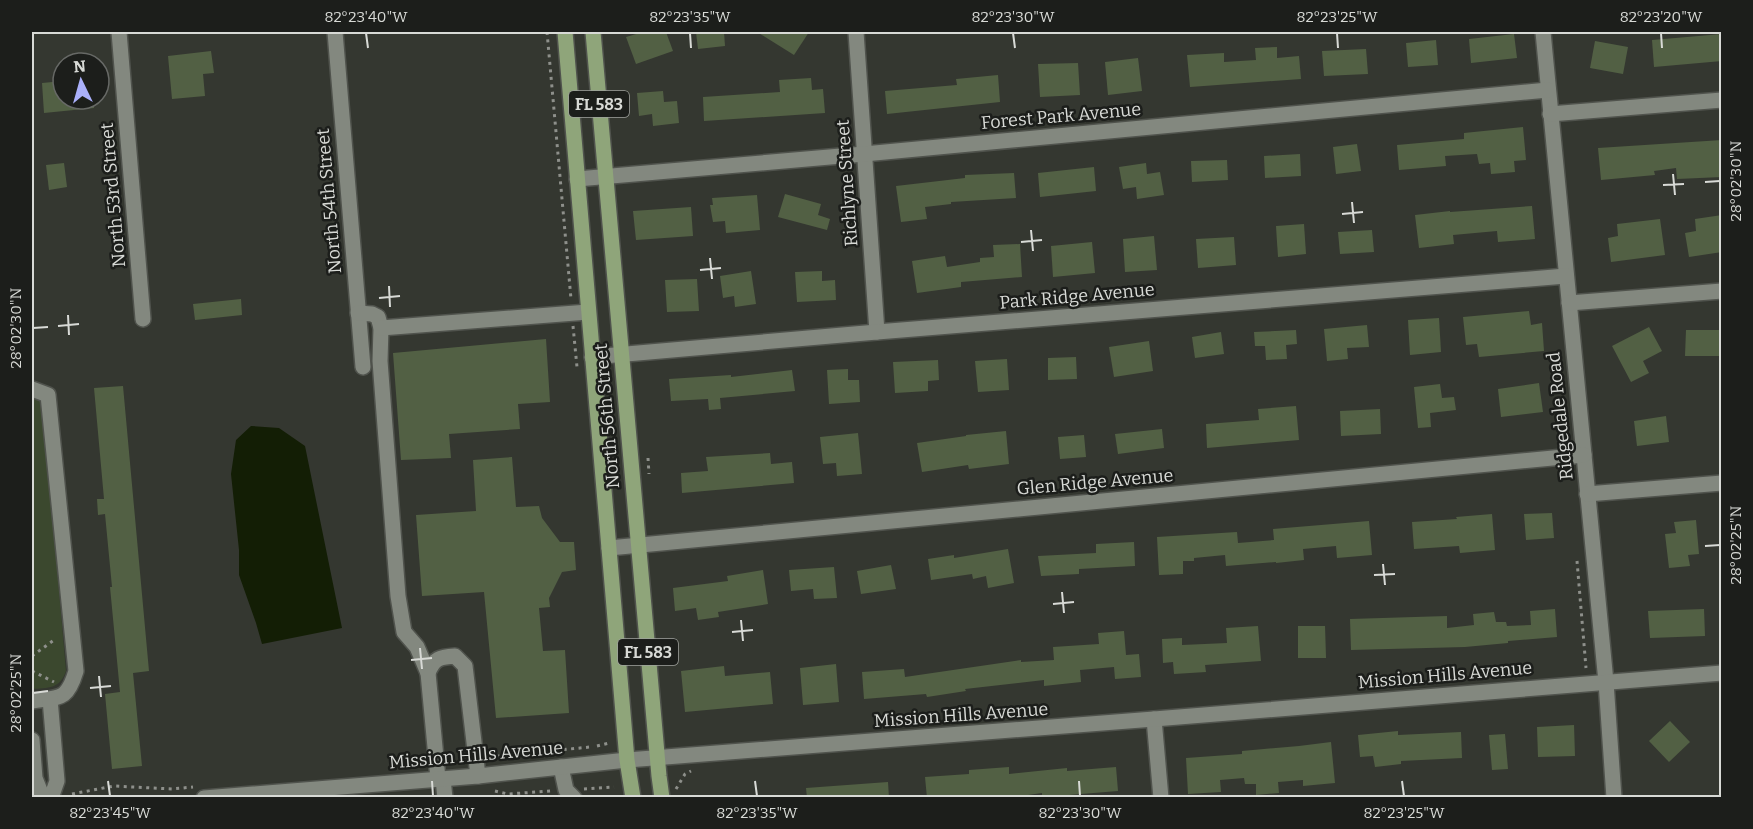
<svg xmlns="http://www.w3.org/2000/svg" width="1753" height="829" font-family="Bitter,serif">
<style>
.green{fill:#3b482e}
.water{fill:#131e05}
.building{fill:#526044}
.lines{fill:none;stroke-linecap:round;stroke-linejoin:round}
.minor-casing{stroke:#50534d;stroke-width:18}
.major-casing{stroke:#50534d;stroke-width:18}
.path{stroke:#8e908b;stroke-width:3;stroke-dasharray:3 4.5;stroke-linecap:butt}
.minor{stroke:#83887f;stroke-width:15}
.major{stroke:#8fa57a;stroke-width:15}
.ticks{fill:none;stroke:#d8dad6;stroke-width:2}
.labels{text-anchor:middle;stroke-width:5;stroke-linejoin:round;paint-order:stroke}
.shield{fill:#1c1e1b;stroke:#a0a29e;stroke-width:1.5}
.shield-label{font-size:16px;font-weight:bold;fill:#d8dad6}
.street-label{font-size:18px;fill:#d8dad6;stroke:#1c1e1b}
.neatline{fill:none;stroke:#d8dad6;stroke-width:2}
.ticks-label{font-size:15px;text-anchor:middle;fill:#d8dad6}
</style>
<rect width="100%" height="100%" fill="#343730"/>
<path class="green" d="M42,397L66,671C60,689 48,688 32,689V398Z"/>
<polygon class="water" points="251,426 279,428 305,446 342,628 262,644 256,623 239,575 239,550 231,474 236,440"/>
<g class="building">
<polygon points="643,32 666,32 673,51 636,64 626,37"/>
<polygon points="696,32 724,32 725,46 698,49"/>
<polygon points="757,32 809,32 794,55"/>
<polygon points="1514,34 1517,58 1471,63 1469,39"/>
<polygon points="1722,34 1722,61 1654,67 1652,40"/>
<polygon points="1436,40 1438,65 1408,67 1406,43"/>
<polygon points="1595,41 1628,47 1623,74 1590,68"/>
<polygon points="1277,47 1277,58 1299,56 1301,79 1190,87 1187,55 1224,53 1224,62 1256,60 1255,48"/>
<polygon points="1366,49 1368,74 1324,76 1322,51"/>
<polygon points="211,51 214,73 203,74 205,96 172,99 168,56"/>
<polygon points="1138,58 1142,91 1108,95 1105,62"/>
<polygon points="1078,63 1080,95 1040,97 1038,64"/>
<polygon points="998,75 1000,102 887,114 885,91 957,85 956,79"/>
<polygon points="811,78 812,90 823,89 825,113 704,121 703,97 780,92 779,80"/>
<polygon points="63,81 63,99 94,99 94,108 44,113 42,83"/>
<polygon points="663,91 664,102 677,101 679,123 653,126 652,114 639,116 637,93"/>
<polygon points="1523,127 1526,160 1514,161 1515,172 1491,174 1490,163 1479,164 1477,154 1445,156 1446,166 1399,170 1397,145 1464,139 1464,133"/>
<polygon points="1722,140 1722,177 1677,179 1676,168 1654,171 1655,175 1601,180 1598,148"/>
<polygon points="1357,144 1361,171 1336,174 1333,147"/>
<polygon points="1300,154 1301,176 1265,178 1264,156"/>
<polygon points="1227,160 1228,180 1192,182 1191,161"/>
<polygon points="64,163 67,187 49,190 46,165"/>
<polygon points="1146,163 1147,174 1160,172 1164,195 1137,199 1136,187 1123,189 1119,167"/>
<polygon points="1094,167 1096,191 1040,197 1038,173"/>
<polygon points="1014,173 1016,198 951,202 951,204 925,207 927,219 901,222 896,186 965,178 965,175"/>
<polygon points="785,194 821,204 818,215 830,219 827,230 778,217"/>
<polygon points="757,195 760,230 726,233 725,221 713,222 710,205 713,205 712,198"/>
<polygon points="1532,206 1535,239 1498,242 1497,231 1453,235 1454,244 1419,248 1415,215 1450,211 1450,212"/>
<polygon points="691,207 693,236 636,240 633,211"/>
<polygon points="1722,215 1722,252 1689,257 1685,233 1696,231 1695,219"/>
<polygon points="1660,219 1665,255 1611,262 1608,238 1618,236 1617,224"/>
<polygon points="1304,224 1306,254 1278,257 1276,226"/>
<polygon points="1372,230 1374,252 1340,254 1338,232"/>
<polygon points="1154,236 1157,270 1125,272 1123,239"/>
<polygon points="1234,237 1236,265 1198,268 1196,239"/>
<polygon points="1092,242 1095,273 1053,277 1051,246"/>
<polygon points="1020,244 1022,277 961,282 961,287 917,293 912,261 945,256 947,267 980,262 980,258 994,257 993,245"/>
<polygon points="751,271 756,304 735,307 734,296 723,298 720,276"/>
<polygon points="822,271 822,281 835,280 836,300 797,302 795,272"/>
<polygon points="697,279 699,311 667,312 665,280"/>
<polygon points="241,299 242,315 195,320 193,304"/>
<polygon points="1529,311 1531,325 1542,323 1544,351 1479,357 1477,344 1466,345 1463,317"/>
<polygon points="1439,318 1441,352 1410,355 1408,320"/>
<polygon points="1367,325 1369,347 1347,348 1348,359 1327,361 1324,329"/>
<polygon points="1649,327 1662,351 1643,361 1649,373 1631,382 1612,346"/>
<polygon points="1296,330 1297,344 1286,345 1287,359 1266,360 1265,346 1255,346 1254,332"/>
<polygon points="1686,330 1722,330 1722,356 1685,356"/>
<polygon points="1221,332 1224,354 1195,358 1192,337"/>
<polygon points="546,339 550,402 518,404 520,429 449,434 451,458 401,460 393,353"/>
<polygon points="1149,341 1153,371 1114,377 1109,347"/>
<polygon points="1076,357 1077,379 1048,380 1048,358"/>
<polygon points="1007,359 1009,390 978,392 975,361"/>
<polygon points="938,360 939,380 928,381 928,391 895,393 893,362"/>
<polygon points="848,369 848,380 859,380 860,402 829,404 827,370"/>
<polygon points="792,370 795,391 720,398 721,409 709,410 708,399 671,401 669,379 731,375 731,377"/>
<polygon points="1539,383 1543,412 1501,417 1498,389"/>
<polygon points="1440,384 1442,398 1454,397 1456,410 1430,413 1431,427 1418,428 1414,387"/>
<polygon points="123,386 149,671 133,673 142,766 112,769 105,694 120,692 110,587 112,587 105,514 98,515 97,499 104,499 94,388"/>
<polygon points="1296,406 1299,440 1207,448 1206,424 1259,420 1258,409"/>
<polygon points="1380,409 1381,434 1341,436 1340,411"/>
<polygon points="1666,416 1669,442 1637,446 1634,421"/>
<polygon points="1162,429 1164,448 1118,454 1115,434"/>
<polygon points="1006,431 1009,464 969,469 968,465 922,472 917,443 966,436 966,435"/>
<polygon points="858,433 862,474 837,476 836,463 823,464 820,437"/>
<polygon points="1084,435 1086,457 1060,459 1058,437"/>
<polygon points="770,453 771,464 792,462 794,483 682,493 681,473 708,471 706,457"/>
<polygon points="512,457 516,507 539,506 542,518 560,542 574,542 576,570 562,572 549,598 550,607 539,608 543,651 565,650 569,713 496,718 484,592 422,596 416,515 476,511 473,460"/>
<polygon points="1552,513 1554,538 1526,540 1524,514"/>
<polygon points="1492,514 1495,550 1460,553 1459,546 1414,549 1412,522 1457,519 1456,517"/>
<polygon points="1696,520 1699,554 1688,555 1690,566 1669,568 1665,534 1676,533 1674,522"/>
<polygon points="1369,521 1372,555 1337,558 1336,546 1303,549 1304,560 1276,563 1276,562 1226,566 1225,555 1194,558 1194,561 1183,561 1183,574 1159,575 1157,537 1237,532 1238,543 1274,540 1273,529"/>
<polygon points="1134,542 1135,566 1079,569 1079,574 1041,576 1038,556 1096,553 1096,544"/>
<polygon points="1008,549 1014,583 988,588 986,576 973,579 972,574 931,580 928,559 954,555 954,558"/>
<polygon points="891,565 896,589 861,594 857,571"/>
<polygon points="834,567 837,598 814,599 813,589 791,591 789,570"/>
<polygon points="763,570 768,604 718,612 719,617 698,620 696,608 675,611 673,588 728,581 727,576"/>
<polygon points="1555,609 1557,637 1508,641 1508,643 1465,647 1351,650 1350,619 1447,616 1447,628 1474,625 1473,614 1494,612 1496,622 1506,622 1507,626 1531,625 1530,611"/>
<polygon points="1704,609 1705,636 1650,638 1648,611"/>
<polygon points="1258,626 1261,661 1205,665 1206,672 1174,674 1173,662 1163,663 1162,639 1182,638 1182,645 1227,643 1226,628"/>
<polygon points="1298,626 1325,626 1326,658 1298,658"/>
<polygon points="1124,631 1126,655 1139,654 1141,677 1115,679 1114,667 1080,670 1081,682 1044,686 1044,680 965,689 966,691 927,697 926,694 864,699 862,672 904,669 905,677 1021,660 1021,662 1054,660 1053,647 1099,644 1098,633"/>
<polygon points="836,664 839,702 803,705 800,668"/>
<polygon points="724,666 725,676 770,672 773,704 685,712 681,671"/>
<polygon points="1670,721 1690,742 1669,762 1649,741"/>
<polygon points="1574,725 1575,756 1538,757 1537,727"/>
<polygon points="1398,731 1398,735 1461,732 1462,758 1401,761 1401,764 1375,767 1373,756 1360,757 1358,735"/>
<polygon points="1505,734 1508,769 1492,770 1489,735"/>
<polygon points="1331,742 1335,783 1303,786 1303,780 1278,782 1279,793 1256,795 1256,784 1245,784 1244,778 1220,780 1221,792 1188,794 1186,758 1242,754 1242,751 1299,746"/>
<polygon points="1009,767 1009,774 1067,768 1067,771 1116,767 1118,791 1069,795 1069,798 1042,798 1042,793 1007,798 927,798 925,777 969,774 969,770"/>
<polygon points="888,782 889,798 807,798 806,788"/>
</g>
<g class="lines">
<g class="minor-casing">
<g id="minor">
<polyline points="119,32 143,319"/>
<polyline points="335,32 363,367"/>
<polyline points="856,32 877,332"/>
<polyline points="1543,32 1606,682 1614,798"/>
<polyline points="1550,114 1722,100"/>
<polyline points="577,179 864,154 1548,90"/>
<polyline points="1569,303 1722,291"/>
<polyline points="358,313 372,314 378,317 381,328 380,361 398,596 404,632 417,647 428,673"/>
<polyline points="381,328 588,312"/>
<polyline points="592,357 877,332 1566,276"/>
<path d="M32,389L48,395L76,671C67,701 60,697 32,701"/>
<polyline points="1587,494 1722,483"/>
<polyline points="609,548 1584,455"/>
<polyline points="50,699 57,781 51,798"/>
<polyline points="1154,719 1161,798"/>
<polyline points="32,740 35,778 43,798"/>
<polyline points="561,767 566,790 574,798"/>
<path d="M438,779L428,673C434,658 440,657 455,656L465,666L478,776"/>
<polyline points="443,779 445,798"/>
<polyline points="204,798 478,776 627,760 1154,719 1722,673"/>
</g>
</g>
<g class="major-casing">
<g id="major">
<polyline points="565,32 627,760 633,798"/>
<polyline points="593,32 659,776 662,798"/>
</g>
</g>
<g class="path">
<polyline points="547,32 571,299"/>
<polyline points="573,326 577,367"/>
<polyline points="648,458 649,474"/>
<polyline points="1577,561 1586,668"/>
<polyline points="32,656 54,640"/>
<polyline points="32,671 54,682"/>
<polyline points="597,746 609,743 609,742"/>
<polyline points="489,757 590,747"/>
<polyline points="584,789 614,787"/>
<polyline points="676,789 685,774 691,771"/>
<polyline points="495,791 508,794 551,791"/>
<polyline points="72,794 114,786 172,789 193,787"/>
</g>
<use href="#minor" class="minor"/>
<use href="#major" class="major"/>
</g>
<path class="ticks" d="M366,33L368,48M690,33L691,48M1013,33L1015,48M1337,33L1338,48M1661,33L1662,48M1673,174L1675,195M1705,182L1720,181M1663,185L1684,184M1352,202L1354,223M1342,214L1363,212M1031,230L1033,251M1021,242L1042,240M710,258L712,279M700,270L721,268M389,286L390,307M379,298L400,296M68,315L69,335M58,326L79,324M33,328L48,327M1705,546L1720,545M1383,564L1385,585M1374,575L1395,574M1062,592L1064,613M1053,604L1074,602M741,620L743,641M732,632L753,630M420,648L422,669M411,660L432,658M99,676L101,697M90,688L111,686M33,693L48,691M108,781L110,796M432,781L433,796M755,781L757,796M1079,781L1080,796M1402,781L1404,796"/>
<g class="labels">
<g class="shield">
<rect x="569" y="91" width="60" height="26" rx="4.5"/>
<rect x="618" y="639" width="60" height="26" rx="4.5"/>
</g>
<g class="shield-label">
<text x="599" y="110">FL 583</text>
<text x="648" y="658">FL 583</text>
</g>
<g class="street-label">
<text transform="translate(1061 116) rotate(-5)" y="6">Forest Park Avenue</text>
<text transform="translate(847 183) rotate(-94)" y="6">Richlyne Street</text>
<text transform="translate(113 195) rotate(-95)" y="6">North 53rd Street</text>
<text transform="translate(329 201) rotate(-95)" y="6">North 54th Street</text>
<text transform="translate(1077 296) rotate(-5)" y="6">Park Ridge Avenue</text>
<text transform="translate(607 416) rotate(-95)" y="6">North 56th Street</text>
<text transform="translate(1560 416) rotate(-96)" y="6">Ridgedale Road</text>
<text transform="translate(1095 482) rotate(-5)" y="6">Glen Ridge Avenue</text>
<text transform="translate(1445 675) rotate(-5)" y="6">Mission Hills Avenue</text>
<text transform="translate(961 715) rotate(-4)" y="6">Mission Hills Avenue</text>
<text transform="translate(476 755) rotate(-5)" y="6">Mission Hills Avenue</text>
</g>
</g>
<rect width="1753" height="829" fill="none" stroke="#1c1e1b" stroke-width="66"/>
<g transform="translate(81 81) rotate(355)"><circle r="28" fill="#1c1e1b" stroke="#676966" stroke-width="1.5"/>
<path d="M0-4.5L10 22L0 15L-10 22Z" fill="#aab0fb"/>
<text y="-9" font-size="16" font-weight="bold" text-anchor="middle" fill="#d8dad6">N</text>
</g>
<rect x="33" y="33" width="1687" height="763" class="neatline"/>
<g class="ticks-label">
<text x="366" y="22">82°23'40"W</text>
<text x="690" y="22">82°23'35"W</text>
<text x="1013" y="22">82°23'30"W</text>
<text x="1337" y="22">82°23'25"W</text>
<text x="1661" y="22">82°23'20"W</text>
<text transform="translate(1736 181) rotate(-90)" y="5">28°02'30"N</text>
<text transform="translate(16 328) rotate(-90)" y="5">28°02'30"N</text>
<text transform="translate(1736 545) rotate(-90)" y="5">28°02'25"N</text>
<text transform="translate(16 693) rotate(-90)" y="5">28°02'25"N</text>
<text x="110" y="818">82°23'45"W</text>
<text x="433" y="818">82°23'40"W</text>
<text x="757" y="818">82°23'35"W</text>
<text x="1080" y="818">82°23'30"W</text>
<text x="1404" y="818">82°23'25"W</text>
</g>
</svg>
